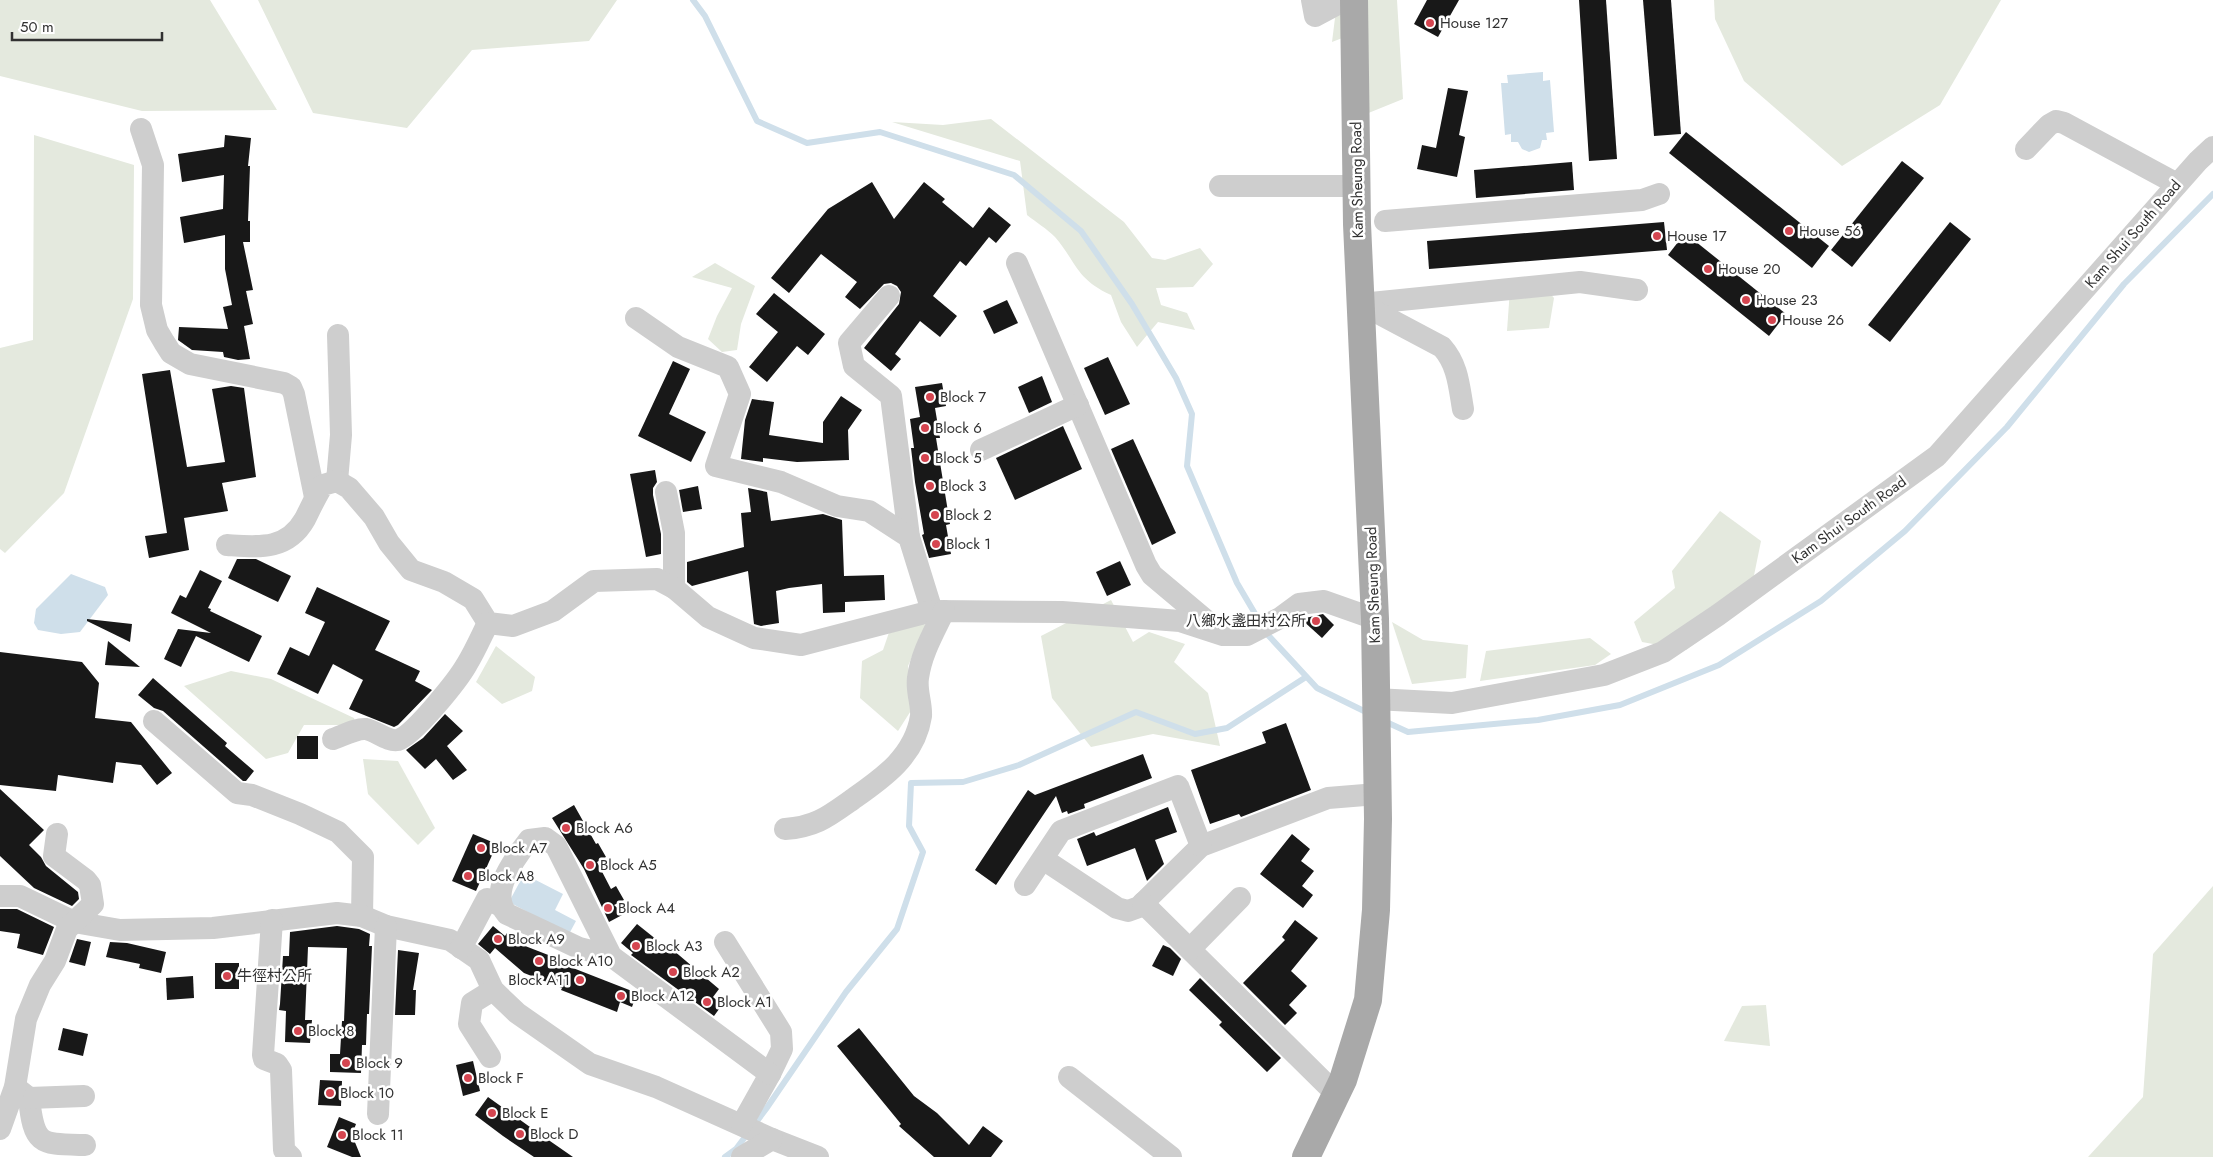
<svg xmlns="http://www.w3.org/2000/svg" width="2213" height="1157" font-family="Jost,'Noto Sans TC',sans-serif">
<style>
.green{fill:#e4e9de}
.water{fill:#cfdfea}
.lines{fill:none;stroke-linecap:round;stroke-linejoin:round}
.stream{stroke:#cfdfea;stroke-width:6}
.building{fill:#181818}
.minor{stroke:#cecece;stroke-width:22}
.major{stroke:#a9a9a9;stroke-width:28}
.poi-dot{fill:#d54550;stroke:#fff;stroke-width:2}
.labels{text-anchor:middle;stroke-width:5;stroke-linejoin:round;paint-order:stroke}
.poi-label{font-size:15px;fill:#313131;stroke:#fff;text-anchor:start}
.street-label{font-size:15px;fill:#313131;stroke:#fff}
</style>
<rect width="100%" height="100%" fill="#fff"/>
<g class="green">
<polygon points="0,0 210,0 277,110 142,111 0,76"/>
<polygon points="258,0 617,0 589,41 472,50 407,128 313,113"/>
<polygon points="1314,0 1397,0 1403,99 1366,114 1368,28 1332,42 1335,18"/>
<polygon points="1714,0 2001,0 1940,105 1842,166 1744,81 1715,19"/>
<path d="M991,119L1124,222L1152,258L1165,260L1200,248L1213,264L1193,287L1156,288L1161,305L1187,313L1195,330L1158,322L1137,347L1121,322L1111,295C1076,279 1077,263 1055,237C1047,229 1036,222 1027,215L1020,161L892,122L943,125Z"/>
<polygon points="34,135 134,165 133,299 64,493 5,553 0,549 0,348 33,340"/>
<polygon points="715,263 755,286 741,324 737,350 722,352 708,339 717,316 732,288 692,277"/>
<polygon points="1536,277 1554,298 1549,328 1507,331 1510,289"/>
<polygon points="1720,511 1761,541 1748,605 1686,650 1642,642 1634,622 1675,588 1672,571"/>
<polygon points="1111,600 1133,642 1149,632 1185,644 1174,662 1208,693 1220,746 1153,734 1091,747 1052,698 1041,636"/>
<polygon points="896,612 926,625 908,666 912,709 898,731 860,698 862,661 883,650"/>
<polygon points="1392,622 1423,640 1468,645 1466,678 1412,684"/>
<polygon points="1590,638 1611,654 1595,665 1480,681 1486,651"/>
<polygon points="496,646 535,677 532,691 502,704 476,682"/>
<polygon points="231,671 271,679 354,718 356,725 304,725 288,753 266,759 184,686"/>
<polygon points="363,759 398,761 435,828 418,845 368,794"/>
<polygon points="2213,886 2213,1157 2088,1157 2143,1097 2153,954"/>
<polygon points="1766,1005 1770,1046 1724,1041 1742,1006"/>
</g>
<g class="water">
<polygon points="1543,72 1543,81 1550,80 1554,132 1546,133 1547,140 1542,140 1540,148 1529,152 1522,149 1518,142 1511,142 1511,134 1505,135 1501,83 1508,83 1507,75"/>
<polygon points="71,574 105,587 108,595 80,632 61,634 38,630 34,623 36,609"/>
<polygon points="524,874 563,894 555,910 576,921 569,934 509,902"/>
</g>
<g class="lines">
<g class="stream">
<polyline points="693,0 705,16 757,121 807,143 880,132 1014,175 1081,231 1132,304 1176,378 1192,414 1187,466 1237,583 1267,634 1317,688 1368,713"/>
<polyline points="1384,721 1408,732 1538,720 1620,705 1719,665 1821,601 1905,531 2007,427 2124,284 2213,194"/>
<polyline points="725,1157 736,1149 766,1109 846,992 897,929 923,852 909,826 911,783 963,782 1019,765 1136,712 1195,734 1227,728 1306,677"/>
</g>
</g>
<g class="building">
<polygon points="1427,0 1459,0 1438,37 1414,24"/>
<polygon points="1579,0 1606,0 1617,159 1589,161"/>
<polygon points="1643,0 1671,0 1681,134 1654,136"/>
<polygon points="1448,88 1468,91 1459,135 1465,137 1457,177 1417,169 1422,145 1436,148"/>
<polygon points="1686,132 1829,246 1812,268 1669,153"/>
<polygon points="225,135 251,138 248,166 250,166 248,221 250,221 250,242 243,242 253,290 246,291 253,324 244,326 250,359 238,360 224,357 223,352 192,350 178,340 179,327 228,329 223,307 232,305 225,269 225,235 184,243 180,217 223,209 224,175 182,182 178,154 224,147"/>
<polygon points="1902,161 1924,178 1852,267 1831,250"/>
<polygon points="1572,162 1574,190 1476,198 1474,170"/>
<polygon points="872,182 894,219 924,182 945,199 942,202 973,228 989,207 1011,225 996,243 989,237 966,266 960,261 933,296 957,316 940,337 920,321 895,354 901,359 891,371 864,348 899,304 901,292 897,286 891,283 884,284 860,309 845,297 857,282 821,254 789,293 771,278 828,209"/>
<polygon points="1664,222 1667,250 1429,269 1427,241"/>
<polygon points="1950,222 1971,239 1890,342 1868,325"/>
<polygon points="1685,233 1786,314 1769,336 1668,255"/>
<polygon points="774,293 825,334 808,355 797,346 767,382 749,367 778,332 756,314"/>
<polygon points="1007,300 1018,323 994,334 983,311"/>
<polygon points="1108,357 1130,404 1105,415 1084,368"/>
<polygon points="673,361 690,369 669,414 706,432 691,462 638,436"/>
<polygon points="170,370 187,467 225,462 212,389 231,386 244,388 256,477 222,483 228,511 184,518 189,550 149,558 145,536 167,533 142,374"/>
<polygon points="1042,376 1052,402 1029,413 1018,387"/>
<polygon points="942,383 946,406 935,408 940,438 936,438 950,524 946,525 951,554 929,558 922,535 924,534 915,482 911,448 914,448 910,419 920,417 915,387"/>
<polygon points="841,396 862,410 848,430 849,460 797,462 763,458 763,462 741,459 745,420 752,399 774,402 769,435 823,443 823,422"/>
<polygon points="1063,426 1082,469 1015,500 996,458"/>
<polygon points="1133,439 1176,533 1152,545 1111,449"/>
<polygon points="655,470 657,482 653,488 653,495 661,534 661,554 646,557 630,474"/>
<polygon points="698,486 702,509 683,512 679,490"/>
<polygon points="748,488 767,492 771,521 823,514 842,520 844,576 884,575 885,600 845,602 845,612 823,613 822,584 789,588 776,591 779,623 761,626 754,624 748,571 692,586 687,582 687,562 744,547 741,513 751,512"/>
<polygon points="237,559 256,559 291,576 278,602 228,578"/>
<polygon points="1120,561 1131,585 1107,596 1096,572"/>
<polygon points="200,570 222,581 208,608 211,609 210,611 262,636 249,662 196,636 181,667 164,659 178,629 211,633 171,613 180,595 186,598"/>
<polygon points="317,587 390,621 375,650 420,671 415,681 432,690 398,725 394,727 349,709 363,680 333,664 318,694 277,674 290,647 309,656 325,622 305,613"/>
<polygon points="1323,614 1334,625 1322,638 1301,619"/>
<polygon points="87,619 132,624 130,642 87,621"/>
<polygon points="108,641 140,667 105,665"/>
<polygon points="0,652 82,662 99,683 95,718 131,722 172,773 157,785 141,765 116,762 113,783 58,775 56,791 0,785"/>
<polygon points="153,678 227,743 225,746 254,771 246,781 243,781 163,711 154,708 138,695"/>
<polygon points="445,714 463,731 447,746 467,770 453,780 436,759 425,769 406,750 423,738"/>
<polygon points="1286,723 1311,790 1241,817 1239,814 1210,824 1191,770 1266,743 1262,732"/>
<rect x="297" y="736" width="21" height="23"/>
<polygon points="1143,754 1152,778 1084,804 1085,808 1068,814 1067,811 1062,813 1056,796 996,885 975,870 1028,790 1035,795"/>
<polygon points="0,789 44,830 29,845 41,857 46,866 78,892 79,899 72,906 34,888 0,856"/>
<polygon points="574,805 596,844 598,843 606,857 597,862 611,889 616,886 624,900 614,905 624,914 609,922 584,869 552,818"/>
<polygon points="1168,807 1177,832 1155,840 1164,864 1147,881 1135,848 1087,866 1077,839 1094,832 1096,836"/>
<polygon points="473,834 497,844 476,891 452,881"/>
<polygon points="1292,834 1310,849 1301,861 1314,871 1302,886 1313,895 1303,908 1260,874"/>
<polygon points="0,909 17,909 54,927 43,955 17,948 20,934 0,931"/>
<polygon points="1295,920 1318,938 1291,971 1307,986 1289,1005 1297,1013 1285,1025 1243,983 1285,940 1282,937"/>
<polygon points="637,924 672,952 673,950 719,989 713,997 722,1005 714,1016 631,955 633,953 621,943"/>
<polygon points="337,926 359,929 370,934 369,946 372,946 369,1014 367,1014 366,1045 362,1045 361,1073 330,1072 330,1054 340,1054 342,1021 344,1021 347,948 308,947 305,1020 312,1020 310,1043 285,1042 286,1011 279,1010 280,1004 283,956 289,956 290,932"/>
<polygon points="493,926 505,936 507,933 520,944 556,958 555,961 637,993 632,1007 620,1002 617,1012 561,990 562,988 524,973 495,948 490,954 478,944"/>
<polygon points="77,939 91,942 85,966 69,962"/>
<polygon points="110,942 127,943 166,952 161,973 139,968 140,964 106,957"/>
<polygon points="1163,945 1170,948 1181,959 1173,976 1152,966"/>
<polygon points="398,950 419,953 413,990 416,990 415,1015 395,1015"/>
<rect x="215" y="963" width="24" height="26"/>
<polygon points="193,976 194,998 167,1000 166,978"/>
<polygon points="1200,978 1281,1058 1267,1072 1219,1025 1222,1022 1189,990"/>
<polygon points="63,1028 88,1034 83,1056 58,1050"/>
<polygon points="859,1028 914,1096 937,1113 969,1145 983,1126 1003,1141 991,1157 934,1157 899,1126 901,1124 837,1046"/>
<polygon points="473,1061 480,1091 463,1096 456,1065"/>
<polygon points="320,1080 342,1081 341,1106 318,1105"/>
<polygon points="488,1097 537,1132 573,1157 534,1157 503,1136 475,1115"/>
<polygon points="339,1117 356,1124 352,1135 361,1157 352,1157 327,1147"/>
</g>
<g class="lines">
<g class="minor">
<polyline points="1312,0 1315,16 1345,0"/>
<polyline points="141,129 153,165 151,305 157,330 164,342 171,353 190,364 284,383 291,387 294,394 315,497"/>
<polyline points="2026,149 2049,125 2056,121 2064,123 2177,184"/>
<polyline points="1220,186 1357,186"/>
<polyline points="1385,221 1642,200 1659,194"/>
<polyline points="1017,263 1146,565 1152,575 1215,628"/>
<polyline points="889,296 849,343 854,366 891,396 909,537"/>
<polyline points="1361,304 1580,282 1637,290"/>
<path d="M1361,304L1442,347C1458,365 1459,386 1463,409"/>
<polyline points="636,318 678,347 728,367 740,394 716,466 781,482 837,506 869,511 909,537 932,611"/>
<polyline points="981,450 1078,405"/>
<polyline points="337,481 341,435 338,335"/>
<polyline points="666,492 674,533 674,588"/>
<path d="M227,545C258,547 287,551 305,519C311,507 316,496 323,485L337,481L349,488L374,517L389,543L411,570L444,582L473,599L488,623L513,626L553,611L594,581L657,579L674,588L708,617L754,638L801,645L932,611L1062,612L1180,621L1223,635H1247L1280,618L1299,604L1324,601L1375,619"/>
<polyline points="1375,699 1452,703 1604,675 1663,652 1718,615 1937,456 2198,161 2213,147"/>
<polyline points="154,721 237,793 252,795 300,814 338,832 363,857 362,916"/>
<path d="M333,739C342,736 357,728 366,729C376,731 388,742 398,740C414,735 458,680 467,664C475,651 481,637 488,623"/>
<path d="M785,829C816,827 829,816 853,799C883,778 915,756 921,716C922,704 916,691 918,678C921,654 934,632 944,611"/>
<polyline points="1043,859 1117,908 1128,911 1139,907 1201,846 1328,798 1377,794"/>
<polyline points="1025,885 1061,831 1178,786 1201,846"/>
<polyline points="0,896 20,896 74,922 120,930 213,928 337,913 362,916 386,926 450,940 479,960 493,990 517,1013 590,1064 656,1087 772,1139 818,1157"/>
<polyline points="1143,903 1336,1094"/>
<polyline points="272,920 263,1055 264,1059 277,1064 281,1070 284,1150 291,1157"/>
<polyline points="725,942 781,1032 782,1049 770,1074 742,1124"/>
<polyline points="461,948 487,899 501,906"/>
<polyline points="1190,949 1240,898"/>
<path d="M611,956L556,846L545,838L529,840C515,858 488,893 507,914L579,948L611,956L770,1074"/>
<polyline points="490,1057 469,1024 472,1003 493,990"/>
<polyline points="1069,1077 1171,1157"/>
<path d="M15,1087L29,1098C34,1146 40,1144 85,1145"/>
<polyline points="29,1098 84,1096"/>
<polyline points="378,1114 386,926"/>
<polyline points="0,1129 15,1087 26,1019 40,985 55,961 67,929 93,904 90,885 86,880 54,856 57,834"/>
<polyline points="742,1157 772,1139"/>
</g>
<polyline class="major" points="1306,1157 1343,1080 1368,1000 1376,910 1378,819 1375,619 1357,224 1354,0"/>
</g>
<g class="poi-dot">
<circle cx="1430" cy="23" r="5"/>
<circle cx="1789" cy="231" r="5"/>
<circle cx="1657" cy="236" r="5"/>
<circle cx="1708" cy="269" r="5"/>
<circle cx="1746" cy="300" r="5"/>
<circle cx="1772" cy="320" r="5"/>
<circle cx="930" cy="397" r="5"/>
<circle cx="925" cy="428" r="5"/>
<circle cx="925" cy="458" r="5"/>
<circle cx="930" cy="486" r="5"/>
<circle cx="935" cy="515" r="5"/>
<circle cx="936" cy="544" r="5"/>
<circle cx="1316" cy="621" r="5"/>
<circle cx="566" cy="828" r="5"/>
<circle cx="481" cy="848" r="5"/>
<circle cx="590" cy="865" r="5"/>
<circle cx="468" cy="876" r="5"/>
<circle cx="608" cy="908" r="5"/>
<circle cx="498" cy="939" r="5"/>
<circle cx="636" cy="946" r="5"/>
<circle cx="539" cy="961" r="5"/>
<circle cx="673" cy="972" r="5"/>
<circle cx="227" cy="976" r="5"/>
<circle cx="580" cy="980" r="5"/>
<circle cx="621" cy="996" r="5"/>
<circle cx="707" cy="1002" r="5"/>
<circle cx="298" cy="1031" r="5"/>
<circle cx="346" cy="1063" r="5"/>
<circle cx="468" cy="1078" r="5"/>
<circle cx="330" cy="1093" r="5"/>
<circle cx="492" cy="1113" r="5"/>
<circle cx="520" cy="1134" r="5"/>
<circle cx="342" cy="1135" r="5"/>
</g>
<g class="labels">
<g class="poi-label">
<text x="1440" y="28">House 127</text>
<text x="1799" y="236">House 56</text>
<text x="1667" y="241">House 17</text>
<text x="1718" y="274">House 20</text>
<text x="1756" y="305">House 23</text>
<text x="1782" y="325">House 26</text>
<text x="940" y="402">Block 7</text>
<text x="935" y="433">Block 6</text>
<text x="935" y="463">Block 5</text>
<text x="940" y="491">Block 3</text>
<text x="945" y="520">Block 2</text>
<text x="946" y="549">Block 1</text>
<text x="1306" y="626" text-anchor="end">八鄉水盞田村公所</text>
<text x="576" y="833">Block A6</text>
<text x="491" y="853">Block A7</text>
<text x="600" y="870">Block A5</text>
<text x="478" y="881">Block A8</text>
<text x="618" y="913">Block A4</text>
<text x="508" y="944">Block A9</text>
<text x="646" y="951">Block A3</text>
<text x="549" y="966">Block A10</text>
<text x="683" y="977">Block A2</text>
<text x="237" y="981">牛徑村公所</text>
<text x="570" y="985" text-anchor="end">Block A11</text>
<text x="631" y="1001">Block A12</text>
<text x="717" y="1007">Block A1</text>
<text x="308" y="1036">Block 8</text>
<text x="356" y="1068">Block 9</text>
<text x="478" y="1083">Block F</text>
<text x="340" y="1098">Block 10</text>
<text x="502" y="1118">Block E</text>
<text x="530" y="1139">Block D</text>
<text x="352" y="1140">Block 11</text>
</g>
<g class="street-label">
<text transform="translate(1357 180) rotate(-91)" y="5">Kam Sheung Road</text>
<text transform="translate(2133 234) rotate(-49)" y="5">Kam Shui South Road</text>
<text transform="translate(1849 520) rotate(-36)" y="5">Kam Shui South Road</text>
<text transform="translate(1373 585) rotate(-92)" y="5">Kam Sheung Road</text>
</g>
</g>
<path d="M12 32v8h150v-8" fill="none" stroke="#313131" stroke-width="2.5"/>
<text x="20" y="32" font-size="15" fill="#313131" stroke="#ffffff" stroke-width="4" paint-order="stroke">50 m</text>
</svg>
